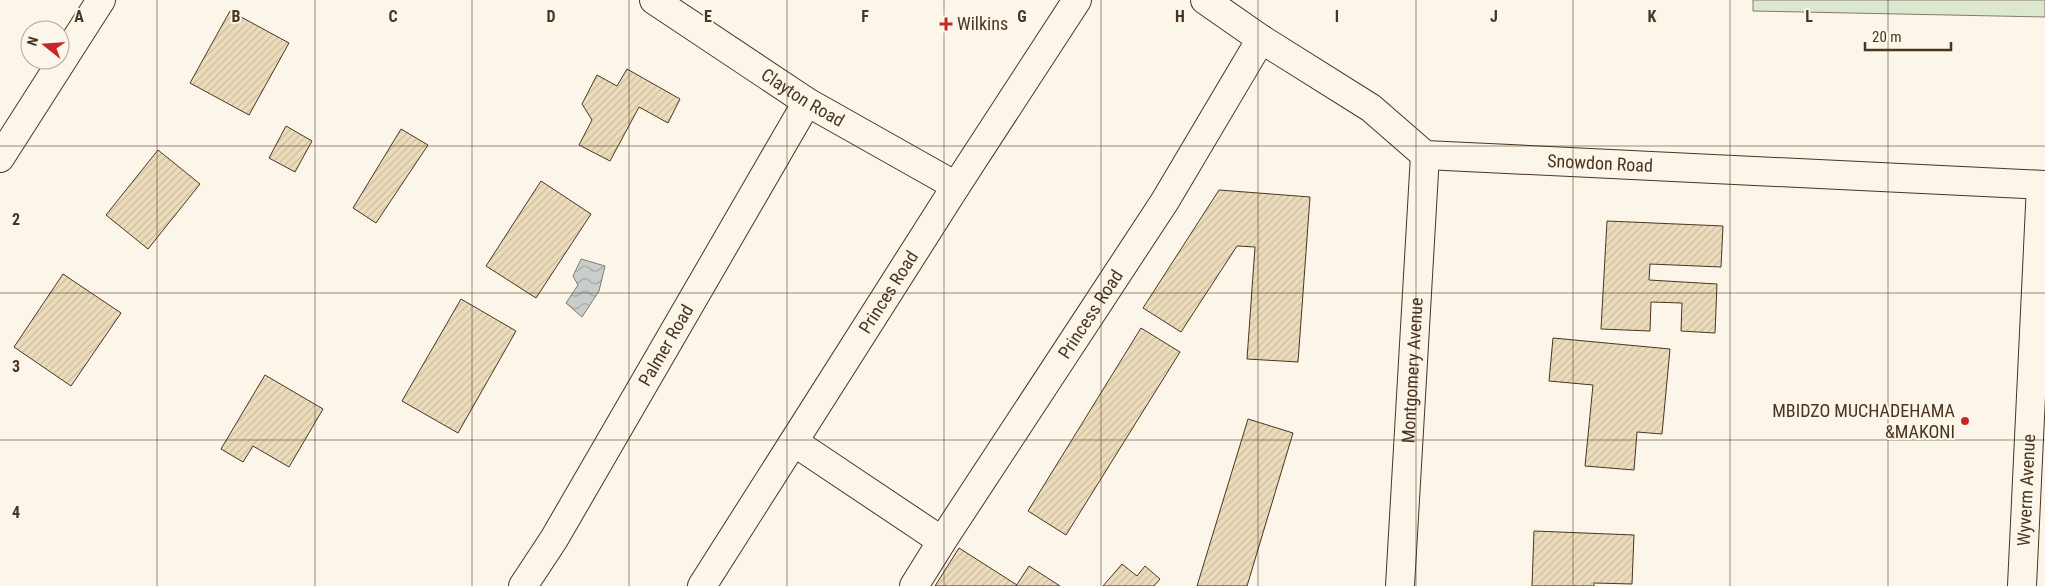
<svg xmlns="http://www.w3.org/2000/svg" width="2045" height="586" font-family="'Roboto Condensed',sans-serif">
<style>
.green{fill:#dce7d0;stroke:#887966}
.water{fill:url(#water-waves);stroke:#887966}
.building{fill:url(#building-hatch);stroke:#4a3520}
.lines{fill:none;stroke-linecap:round;stroke-linejoin:round}
.minor-casing{stroke:#4a3520;stroke-width:30}
.major-casing{stroke:#4a3520;stroke-width:30}
.minor{stroke:#fbf6e9;stroke-width:28}
.major{stroke:#fbf6e9;stroke-width:28}
.grid{fill:none;stroke:#4a3520;stroke-width:1;stroke-opacity:0.55}
.poi-dot{fill:#c62828;stroke:#fbf6e9;stroke-width:2}
.labels{text-anchor:middle;stroke-width:4;stroke-linejoin:round;paint-order:stroke}
.poi-label{font-size:18px;fill:#4a3520;stroke:#fbf6e9;text-anchor:start}
.street-label{font-size:18px;fill:#4a3520;stroke:#fbf6e9}
.grid-label{font-size:16px;text-anchor:middle;font-weight:bold;fill:#4a3520;stroke:#fbf6e9;stroke-width:4;stroke-linejoin:round;paint-order:stroke}
</style>
<defs>
<pattern id="water-waves" width="16" height="10" patternUnits="userSpaceOnUse" patternTransform="scale(1.25)"><rect width="16" height="10" fill="#c9cecd"/><path d="M0 5q4-4 8 0t8 0" fill="none" stroke="#a5a8a6"/></pattern>
<pattern id="building-hatch" width="6" height="6" patternUnits="userSpaceOnUse" patternTransform="scale(1.25)"><rect width="6" height="6" fill="#ecdcbc"/><path d="M-1 1l2-2M0 6l6-6M5 7l2-2" fill="none" stroke="#ccbda1"/></pattern>
</defs>
<rect width="100%" height="100%" fill="#fbf6e9"/>
<polygon class="green" points="1753,0 2045,0 2045,17 1753,11"/>
<polygon class="water" points="581,259 605,266 599,291 582,317 566,303 578,285 573,276"/>
<g class="building">
<polygon points="230,11 289,43 249,115 190,83"/>
<polygon points="627,69 680,99 668,123 639,107 610,161 579,145 592,120 582,104 597,75 617,86"/>
<polygon points="286,126 312,141 295,172 269,158"/>
<polygon points="401,129 428,145 376,223 353,208"/>
<polygon points="158,150 200,184 148,249 106,215"/>
<polygon points="541,181 591,214 536,298 486,266"/>
<polygon points="1219,190 1310,197 1298,362 1247,359 1255,247 1237,246 1181,332 1143,308"/>
<polygon points="1607,221 1723,226 1721,267 1650,264 1649,280 1717,284 1715,333 1681,331 1682,303 1651,302 1650,331 1601,329"/>
<polygon points="63,274 121,313 71,386 14,347"/>
<polygon points="461,299 516,331 458,433 402,401"/>
<polygon points="1141,328 1180,352 1066,535 1028,511"/>
<polygon points="1553,338 1670,349 1662,434 1637,432 1634,470 1585,466 1593,385 1549,381"/>
<polygon points="265,375 323,409 289,467 253,446 243,462 221,449"/>
<polygon points="1248,419 1293,433 1247,586 1197,586"/>
<polygon points="1534,531 1634,535 1632,584 1594,583 1594,586 1532,586"/>
<polygon points="959,548 1017,585 1016,586 935,586"/>
<polygon points="1122,564 1137,576 1145,566 1160,579 1154,586 1103,586"/>
<polygon points="1029,566 1060,586 1016,586"/>
</g>
<g class="lines">
<g class="minor-casing">
<g id="minor">
<path id="s1" d="M654,0L807,102L956,186"/>
<path id="s2" d="M1205,0L1261,39L1371,108L1425,155L2045,185"/>
<polyline points="0,158 101,0"/>
<polyline points="794,442 942,541"/>
<path id="s3" d="M523,586L554,539L807,102"/>
<path id="s4" d="M914,586L942,541L1165,201L1261,39"/>
<path id="s5" d="M1400,586L1425,155"/>
<path id="s6" d="M2022,586L2041,185"/>
</g>
</g>
<g class="major-casing">
<g id="major">
<path id="s7" d="M702,586L956,186L1077,0"/>
</g>
</g>
<use href="#minor" class="minor"/>
<use href="#major" class="major"/>
</g>
<path class="grid" d="M157,0V586M315,0V586M472,0V586M629,0V586M787,0V586M944,0V586M1101,0V586M1258,0V586M1416,0V586M1573,0V586M1730,0V586M1888,0V586M0,146H2045M0,293H2045M0,440H2045"/>
<g class="poi-dot">
<path d="M943.5 16.5h5v5h5v5h-5v5h-5v-5h-5v-5h5z"/>
<circle cx="1965" cy="421" r="5"/>
</g>
<g class="labels">
<g class="poi-label">
<text x="957" y="30">Wilkins</text>
<text x="1955" y="417" text-anchor="end">MBIDZO MUCHADEHAMA<tspan x="1955" dy="21">&amp;MAKONI</tspan></text>
</g>
<g class="street-label">
<text dy="6" stroke="none"><textPath href="#s1" startOffset="178">Clayton Road</textPath></text>
<text dy="6" stroke="none"><textPath href="#s2" startOffset="445">Snowdon Road</textPath></text>
<text dy="6" stroke="none"><textPath href="#s7" startOffset="348">Princes Road</textPath></text>
<text dy="6" stroke="none"><textPath href="#s4" startOffset="324">Princess Road</textPath></text>
<text dy="6" stroke="none"><textPath href="#s3" startOffset="280">Palmer Road</textPath></text>
<text dy="6" stroke="none"><textPath href="#s5" startOffset="216">Montgomery Avenue</textPath></text>
<text dy="6" stroke="none"><textPath href="#s6" startOffset="96">Wyverm Avenue</textPath></text>
</g>
</g>
<g class="grid-label">
<text x="79" y="22">A</text>
<text x="236" y="22">B</text>
<text x="393" y="22">C</text>
<text x="551" y="22">D</text>
<text x="708" y="22">E</text>
<text x="865" y="22">F</text>
<text x="1022" y="22">G</text>
<text x="1180" y="22">H</text>
<text x="1337" y="22">I</text>
<text x="1494" y="22">J</text>
<text x="1652" y="22">K</text>
<text x="1809" y="22">L</text>
<text x="16" y="225">2</text>
<text x="16" y="372">3</text>
<text x="16" y="518">4</text>
</g>
<g transform="translate(45 45) rotate(287)"><circle r="24" fill="#fbf6e9" stroke="#b4a999"/>
<path d="M0-4L9 19L0 12L-9 19Z" fill="#c62828"/>
<text y="-8" font-size="14" font-weight="bold" text-anchor="middle" fill="#4a3520">N</text>
</g>
<path d="M1865 42v8h86v-8" fill="none" stroke="#4a3520" stroke-width="2.5"/>
<text x="1872" y="42" font-size="15" fill="#4a3520" stroke="#fbf6e9" stroke-width="4" paint-order="stroke">20 m</text>
</svg>
